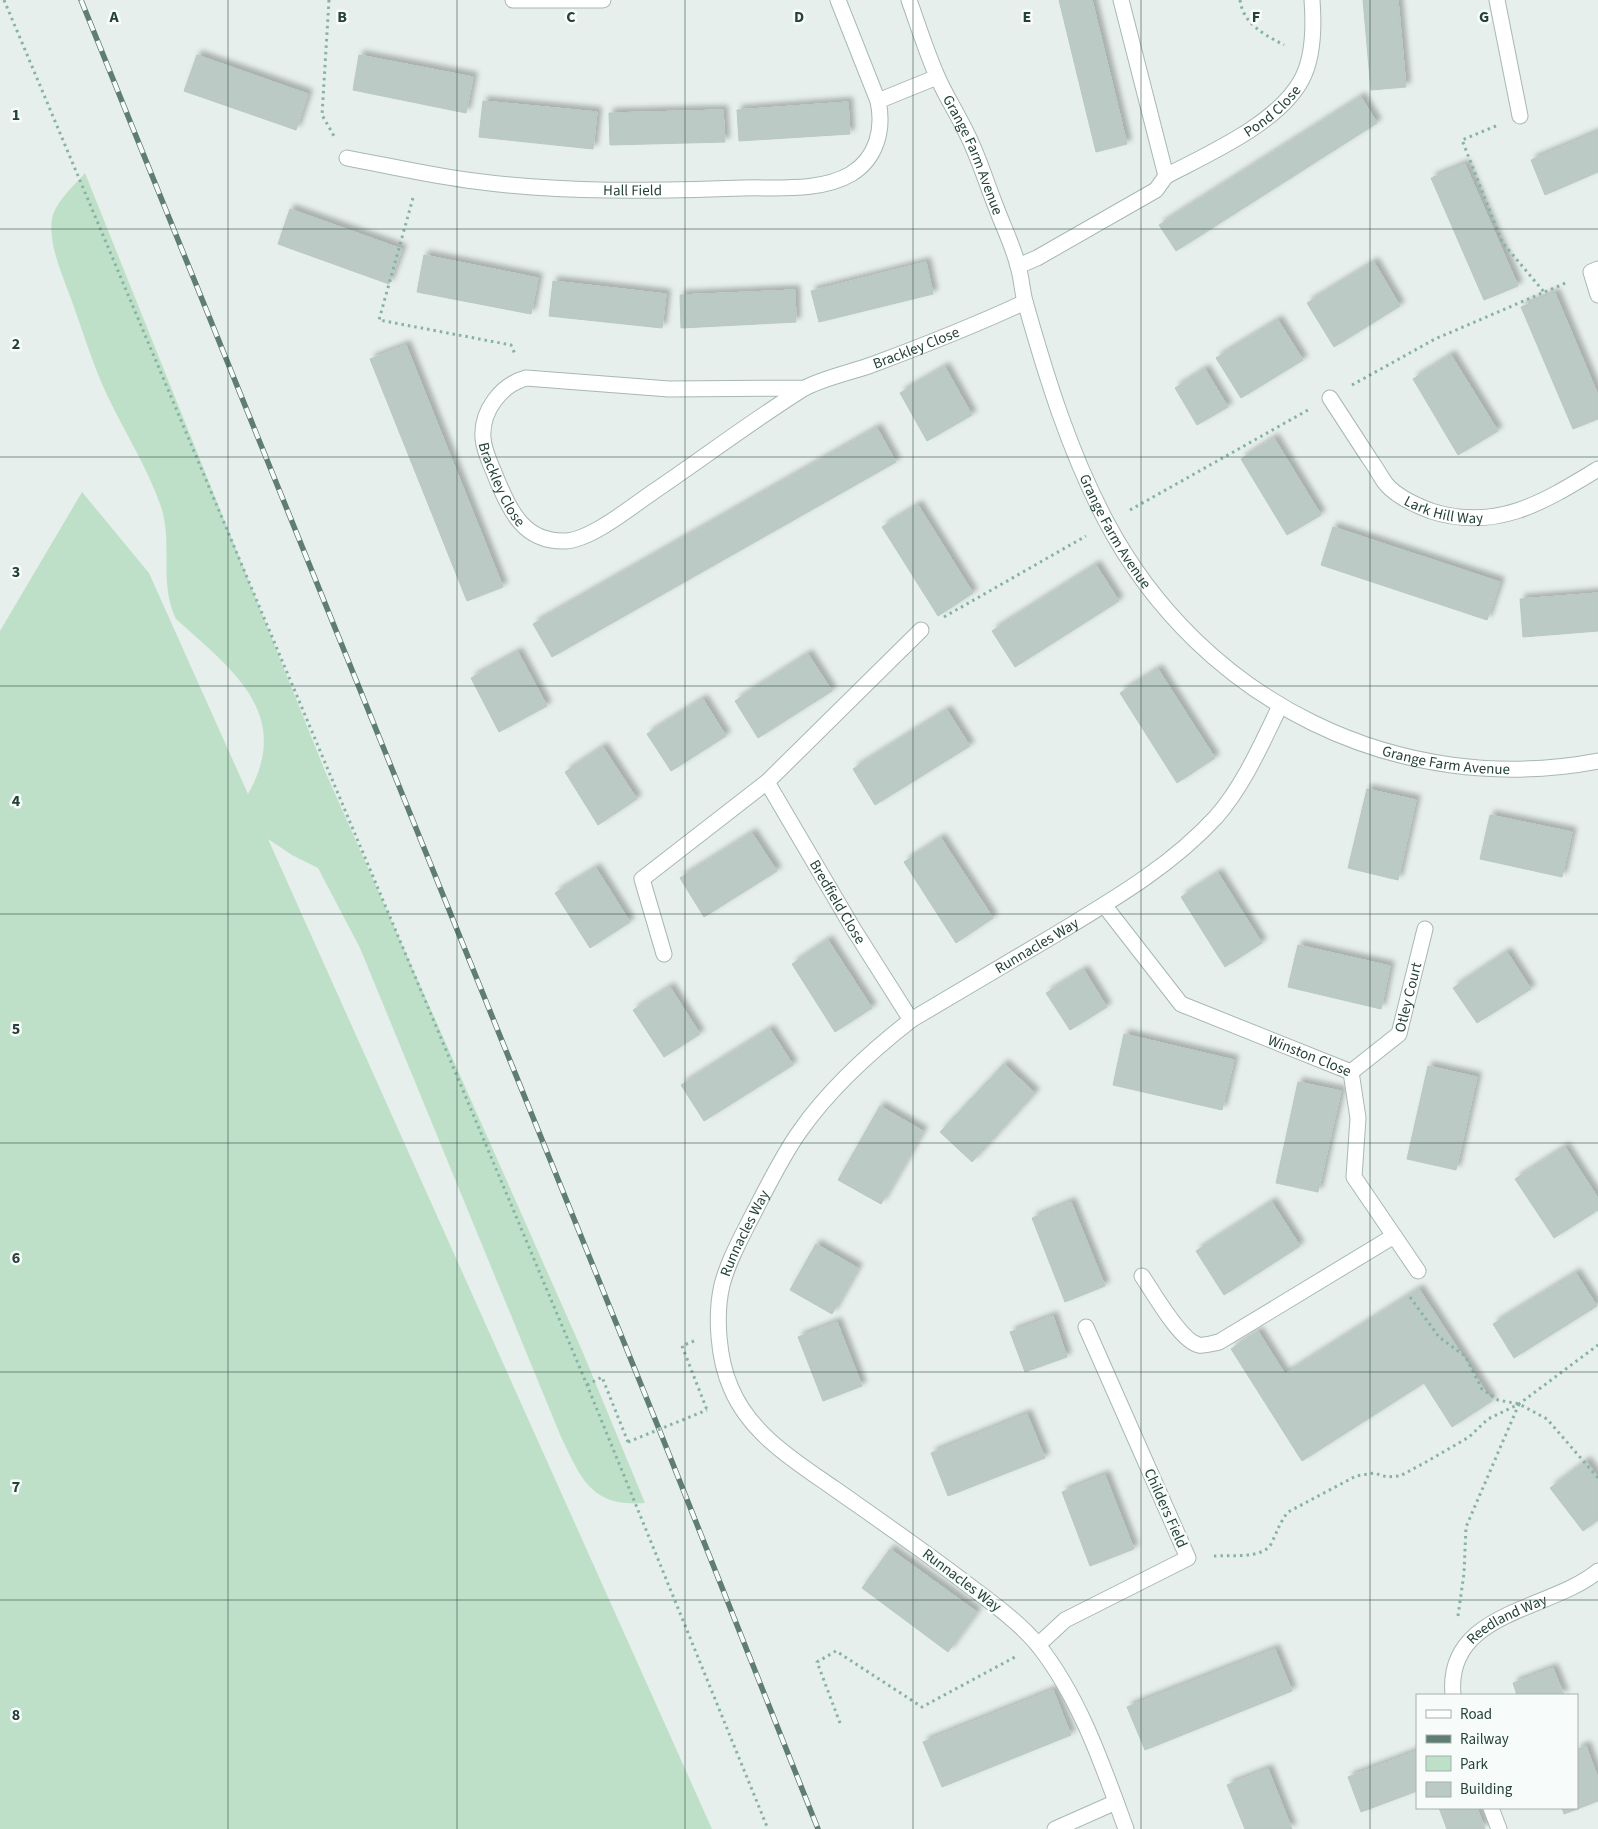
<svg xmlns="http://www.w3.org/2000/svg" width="1598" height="1829" font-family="'Source Sans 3',sans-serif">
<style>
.green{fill:#bfe0c8}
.building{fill:#bbcac4;stroke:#b8c9c2;filter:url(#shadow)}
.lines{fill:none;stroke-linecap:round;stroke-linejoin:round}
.minor-casing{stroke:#a8b8b2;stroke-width:17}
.path{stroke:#86b3a5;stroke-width:3;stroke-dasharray:2.5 4;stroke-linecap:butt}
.minor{stroke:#fff;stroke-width:15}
.rail-casing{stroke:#5f7d75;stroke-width:5.5}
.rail{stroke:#f7fbf9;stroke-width:4;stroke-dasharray:11;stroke-linecap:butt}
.path-bridge{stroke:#86b3a5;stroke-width:3;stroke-dasharray:2.5 4;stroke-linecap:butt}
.grid{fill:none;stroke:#24423a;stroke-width:1;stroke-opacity:0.55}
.labels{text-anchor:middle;stroke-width:5;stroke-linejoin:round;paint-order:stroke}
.street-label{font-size:15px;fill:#24423a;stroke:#f7fbf9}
.grid-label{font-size:16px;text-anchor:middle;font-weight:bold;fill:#24423a;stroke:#f7fbf9;stroke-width:5;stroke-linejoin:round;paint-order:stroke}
</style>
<defs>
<filter id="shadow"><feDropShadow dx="4.5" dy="-4.5" stdDeviation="2.5" flood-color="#0004"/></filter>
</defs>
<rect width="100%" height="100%" fill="#e6efeb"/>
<path class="green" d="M85,173L325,771L581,1348L645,1503C591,1507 582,1480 561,1437L360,948L318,868L292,855L268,839L712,1829H0V631L82,492L149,573L248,794C294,713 231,669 176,619C158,583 174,542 160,504C147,467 124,431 107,395C92,363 82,328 70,296C62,274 48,243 52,219C55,202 74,186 85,173Z"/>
<g class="building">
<polygon points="1059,0 1092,0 1127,144 1096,152"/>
<polygon points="1363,0 1398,0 1406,87 1371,90"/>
<polygon points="197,55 308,94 296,130 184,91"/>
<polygon points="359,55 473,77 466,113 353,90"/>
<polygon points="1361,97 1377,123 1176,251 1159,225"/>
<polygon points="483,101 597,112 593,149 479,137"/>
<polygon points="848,102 850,134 739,141 737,110"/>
<polygon points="723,110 725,142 610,145 609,113"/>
<polygon points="1598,132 1598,172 1545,195 1531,160"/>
<polygon points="1465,164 1518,286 1484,300 1431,178"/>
<polygon points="290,209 402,249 389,284 278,244"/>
<polygon points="424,255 538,278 531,314 417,292"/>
<polygon points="926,262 933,294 819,322 811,291"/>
<polygon points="1374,262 1400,306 1334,347 1307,303"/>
<polygon points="553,281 666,294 662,328 549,316"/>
<polygon points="795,290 796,322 681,328 680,295"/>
<polygon points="1555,293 1598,395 1598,419 1573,429 1521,307"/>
<polygon points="1278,320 1303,360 1241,398 1216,358"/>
<polygon points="406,345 503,587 467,601 370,359"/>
<polygon points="1451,355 1498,431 1458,455 1413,379"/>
<polygon points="945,367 972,415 927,441 900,393"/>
<polygon points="1205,369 1228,407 1197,425 1175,388"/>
<polygon points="877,428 896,462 552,657 533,624"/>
<polygon points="1274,438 1321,515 1287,535 1241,459"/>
<polygon points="918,505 973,593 938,616 882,527"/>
<polygon points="1333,527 1500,582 1487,620 1321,565"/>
<polygon points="1096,565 1119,601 1015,667 992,631"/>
<polygon points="1598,593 1598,631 1523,637 1520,599"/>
<polygon points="518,652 547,706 499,732 471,678"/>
<polygon points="808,654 832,691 758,738 735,701"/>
<polygon points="1158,669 1215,758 1177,783 1120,693"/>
<polygon points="703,699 726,736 671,771 647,734"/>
<polygon points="947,710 970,746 875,805 853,769"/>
<polygon points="603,747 637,799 598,825 565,772"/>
<polygon points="1367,789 1416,800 1398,880 1348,868"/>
<polygon points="1490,815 1572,832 1562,877 1480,859"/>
<polygon points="752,833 777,871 704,917 680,878"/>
<polygon points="941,838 993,918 956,943 904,862"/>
<polygon points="596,868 630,922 590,948 555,893"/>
<polygon points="1218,873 1262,943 1225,967 1181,897"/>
<polygon points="828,940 872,1008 835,1032 792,964"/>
<polygon points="1298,945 1390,966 1381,1009 1288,987"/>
<polygon points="1507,952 1531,989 1477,1023 1453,988"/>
<polygon points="1084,970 1107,1007 1070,1030 1046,993"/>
<polygon points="670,987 700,1034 664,1057 633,1010"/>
<polygon points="770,1029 793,1065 704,1121 681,1085"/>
<polygon points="1124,1034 1234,1060 1222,1110 1113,1085"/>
<polygon points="1004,1064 1035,1093 972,1162 940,1132"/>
<polygon points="1428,1066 1477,1077 1456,1170 1407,1159"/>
<polygon points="1298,1082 1341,1091 1318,1192 1276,1183"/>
<polygon points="880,1106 923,1131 881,1204 838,1180"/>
<polygon points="1565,1147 1598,1198 1598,1210 1554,1238 1515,1179"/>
<polygon points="1071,1202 1105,1286 1065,1302 1032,1218"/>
<polygon points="1272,1202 1300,1246 1224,1295 1196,1251"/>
<polygon points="816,1244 858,1268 832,1314 790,1290"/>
<polygon points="1576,1273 1597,1306 1514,1358 1493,1324"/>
<polygon points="1419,1289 1492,1401 1452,1427 1424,1383 1302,1461 1231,1349 1258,1331 1285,1374"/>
<polygon points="1053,1316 1067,1357 1025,1372 1010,1332"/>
<polygon points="837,1322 862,1386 823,1401 798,1337"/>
<polygon points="1027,1414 1045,1458 948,1496 931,1453"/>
<polygon points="1586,1461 1598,1477 1598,1520 1583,1531 1550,1488"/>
<polygon points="1105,1475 1134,1549 1090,1566 1062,1492"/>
<polygon points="890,1549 977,1612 948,1652 862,1588"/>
<polygon points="1275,1649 1292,1691 1145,1750 1127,1707"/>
<polygon points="1553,1668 1564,1695 1517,1695 1513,1683"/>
<polygon points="1053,1690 1071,1735 942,1787 923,1742"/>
<polygon points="1586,1746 1598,1778 1598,1801 1564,1814 1562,1808 1577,1808 1577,1749"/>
<polygon points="1417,1751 1417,1791 1361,1812 1348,1777"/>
<polygon points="1268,1769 1292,1829 1245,1829 1227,1785"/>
<polygon points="1439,1808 1477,1808 1485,1829 1447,1829"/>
</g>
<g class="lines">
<g class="minor-casing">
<g id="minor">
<polyline points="513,0 603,0"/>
<path id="s1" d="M909,0C918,25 926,51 937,76C945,95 957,113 966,132C978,155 986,182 996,207C1003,226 1013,246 1018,266C1022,279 1022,293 1026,305C1047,379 1070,453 1106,521C1201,701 1398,799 1598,761"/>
<polyline points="1497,0 1520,116"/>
<polyline points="878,101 937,77"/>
<path id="s2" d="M347,158C390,166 432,176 474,181C563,193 654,191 743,188C777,187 820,192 851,174C877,158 884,129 878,101L838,0"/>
<path id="s3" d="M1166,176C1208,154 1279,123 1302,79C1314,56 1314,26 1312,0"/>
<polyline points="1018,266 1037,258 1156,190 1166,176 1121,0"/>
<polyline points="1598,269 1591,272 1598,295"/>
<path id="s4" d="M805,388L669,389L526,378C501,385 481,411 483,438C484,453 492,466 497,480C511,512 524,542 565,541C591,540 631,507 653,492C703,458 752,421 803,389C822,378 853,372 874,364C925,345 976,325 1025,302"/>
<path id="s5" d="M1330,398C1343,418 1356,438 1369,458C1375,466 1380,476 1386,484C1397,497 1415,505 1431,511C1496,532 1544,502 1598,469"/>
<path id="s6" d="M767,782L854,930L911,1020"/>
<path id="s7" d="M1104,905L1181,1004L1351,1072L1358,1118L1354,1177L1418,1271"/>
<polyline points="664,954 642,879 767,782 921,630"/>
<path id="s8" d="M1351,1072L1399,1034L1425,929"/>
<path d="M1142,1276C1153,1292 1181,1342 1199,1345C1206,1346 1213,1343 1219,1342L1394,1236"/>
<polyline points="1038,1645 1065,1620 1188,1558 1086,1327"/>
<path id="s9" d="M1453,1695C1445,1611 1550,1611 1598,1571"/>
<polyline points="1491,1808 1499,1829"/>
<polyline points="1055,1829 1116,1802"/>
<path id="s10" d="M1126,1829C1103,1766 1080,1698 1038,1645C1018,1621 992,1603 967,1584C924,1551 879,1520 835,1489C796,1462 750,1434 731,1388C718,1359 715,1315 722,1285C728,1262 739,1242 749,1222C765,1192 780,1159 800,1131C830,1088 870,1052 911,1020C960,991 1009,962 1058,933C1114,899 1171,866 1216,817C1244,785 1262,743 1280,706"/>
</g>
</g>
<g class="path">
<polyline points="4,0 587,1385 768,1829"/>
<polyline points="329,0 322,115 334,136"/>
<path d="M1240,0C1243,24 1265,35 1284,45"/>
<polyline points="1496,126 1462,140 1502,242 1544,292"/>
<polyline points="413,198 379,320 511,345 515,354"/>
<polyline points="1352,385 1435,339 1568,282"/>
<polyline points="1130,510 1308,410"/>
<polyline points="944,617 1086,536"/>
<polyline points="1410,1297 1439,1337 1465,1356 1482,1389 1498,1400 1519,1404 1547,1419 1598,1478"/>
<polyline points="694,1341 682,1346 707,1410"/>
<polyline points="587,1385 602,1377 628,1442"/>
<path d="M1214,1556C1229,1555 1263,1559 1271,1544C1277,1532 1280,1522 1288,1512L1356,1476L1374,1473L1387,1477L1400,1476L1426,1462L1469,1437L1488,1419L1519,1404L1598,1345"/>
<polyline points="1458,1616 1464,1573 1466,1527 1519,1404"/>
<polyline points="840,1723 817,1662 836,1651 922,1707 1015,1657"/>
</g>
<use href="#minor" class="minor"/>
<g class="rail-casing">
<polyline id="rail" points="81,0 659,1429 818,1829"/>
</g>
<use href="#rail" class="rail"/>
<polyline class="path-bridge" points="628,1442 707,1410"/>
</g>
<path class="grid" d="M228,0V1829M457,0V1829M685,0V1829M913,0V1829M1141,0V1829M1370,0V1829M0,229H1598M0,457H1598M0,686H1598M0,914H1598M0,1143H1598M0,1372H1598M0,1600H1598"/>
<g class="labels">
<g class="street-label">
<text dy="5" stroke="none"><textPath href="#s3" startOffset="125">Pond Close</textPath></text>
<text dy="5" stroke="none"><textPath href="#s1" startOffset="168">Grange Farm Avenue</textPath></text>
<text dy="5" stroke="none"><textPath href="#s2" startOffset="288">Hall Field</textPath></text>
<text dy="5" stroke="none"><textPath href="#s4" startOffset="906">Brackley Close</textPath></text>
<text dy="5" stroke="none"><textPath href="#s4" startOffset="409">Brackley Close</textPath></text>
<text dy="5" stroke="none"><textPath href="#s5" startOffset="168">Lark Hill Way</textPath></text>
<text dy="5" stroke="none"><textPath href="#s1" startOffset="572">Grange Farm Avenue</textPath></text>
<text dy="5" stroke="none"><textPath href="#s1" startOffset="992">Grange Farm Avenue</textPath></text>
<text dy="5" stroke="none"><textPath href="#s6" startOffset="139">Bredfield Close</textPath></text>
<text dy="5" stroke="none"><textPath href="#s10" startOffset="1190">Runnacles Way</textPath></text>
<text dy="5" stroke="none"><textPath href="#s8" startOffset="99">Otley Court</textPath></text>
<text dy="5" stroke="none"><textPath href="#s7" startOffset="264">Winston Close</textPath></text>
<text dy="5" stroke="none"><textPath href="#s10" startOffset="770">Runnacles Way</textPath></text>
<text transform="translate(1166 1508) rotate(66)" y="5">Childers Field</text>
<text transform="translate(962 1580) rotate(37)" y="5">Runnacles Way</text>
<text dy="5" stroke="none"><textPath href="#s9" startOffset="102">Reedland Way</textPath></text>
</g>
</g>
<g class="grid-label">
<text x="114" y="22">A</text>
<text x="342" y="22">B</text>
<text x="571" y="22">C</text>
<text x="799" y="22">D</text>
<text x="1027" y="22">E</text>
<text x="1256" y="22">F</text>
<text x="1484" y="22">G</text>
<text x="16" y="120">1</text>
<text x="16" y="349">2</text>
<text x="16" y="577">3</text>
<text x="16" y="806">4</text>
<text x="16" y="1034">5</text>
<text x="16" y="1263">6</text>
<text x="16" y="1492">7</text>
<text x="16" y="1720">8</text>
</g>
<rect x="1416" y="1694" width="162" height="115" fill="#f7fbf9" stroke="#a3b1ad"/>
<rect x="1426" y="1710" width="25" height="8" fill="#ffffff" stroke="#a3b1ad"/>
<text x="1460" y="1719" font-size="15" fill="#24423a">Road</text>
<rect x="1426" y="1735" width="25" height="8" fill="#5f7d75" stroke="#a3b1ad"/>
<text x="1460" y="1744" font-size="15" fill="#24423a">Railway</text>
<rect x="1426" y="1756" width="25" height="15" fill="#bfe0c8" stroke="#a3b1ad"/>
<text x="1460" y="1769" font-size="15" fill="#24423a">Park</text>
<rect x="1426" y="1782" width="25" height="15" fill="#bbcac4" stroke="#a3b1ad"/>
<text x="1460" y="1794" font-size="15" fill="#24423a">Building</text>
</svg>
